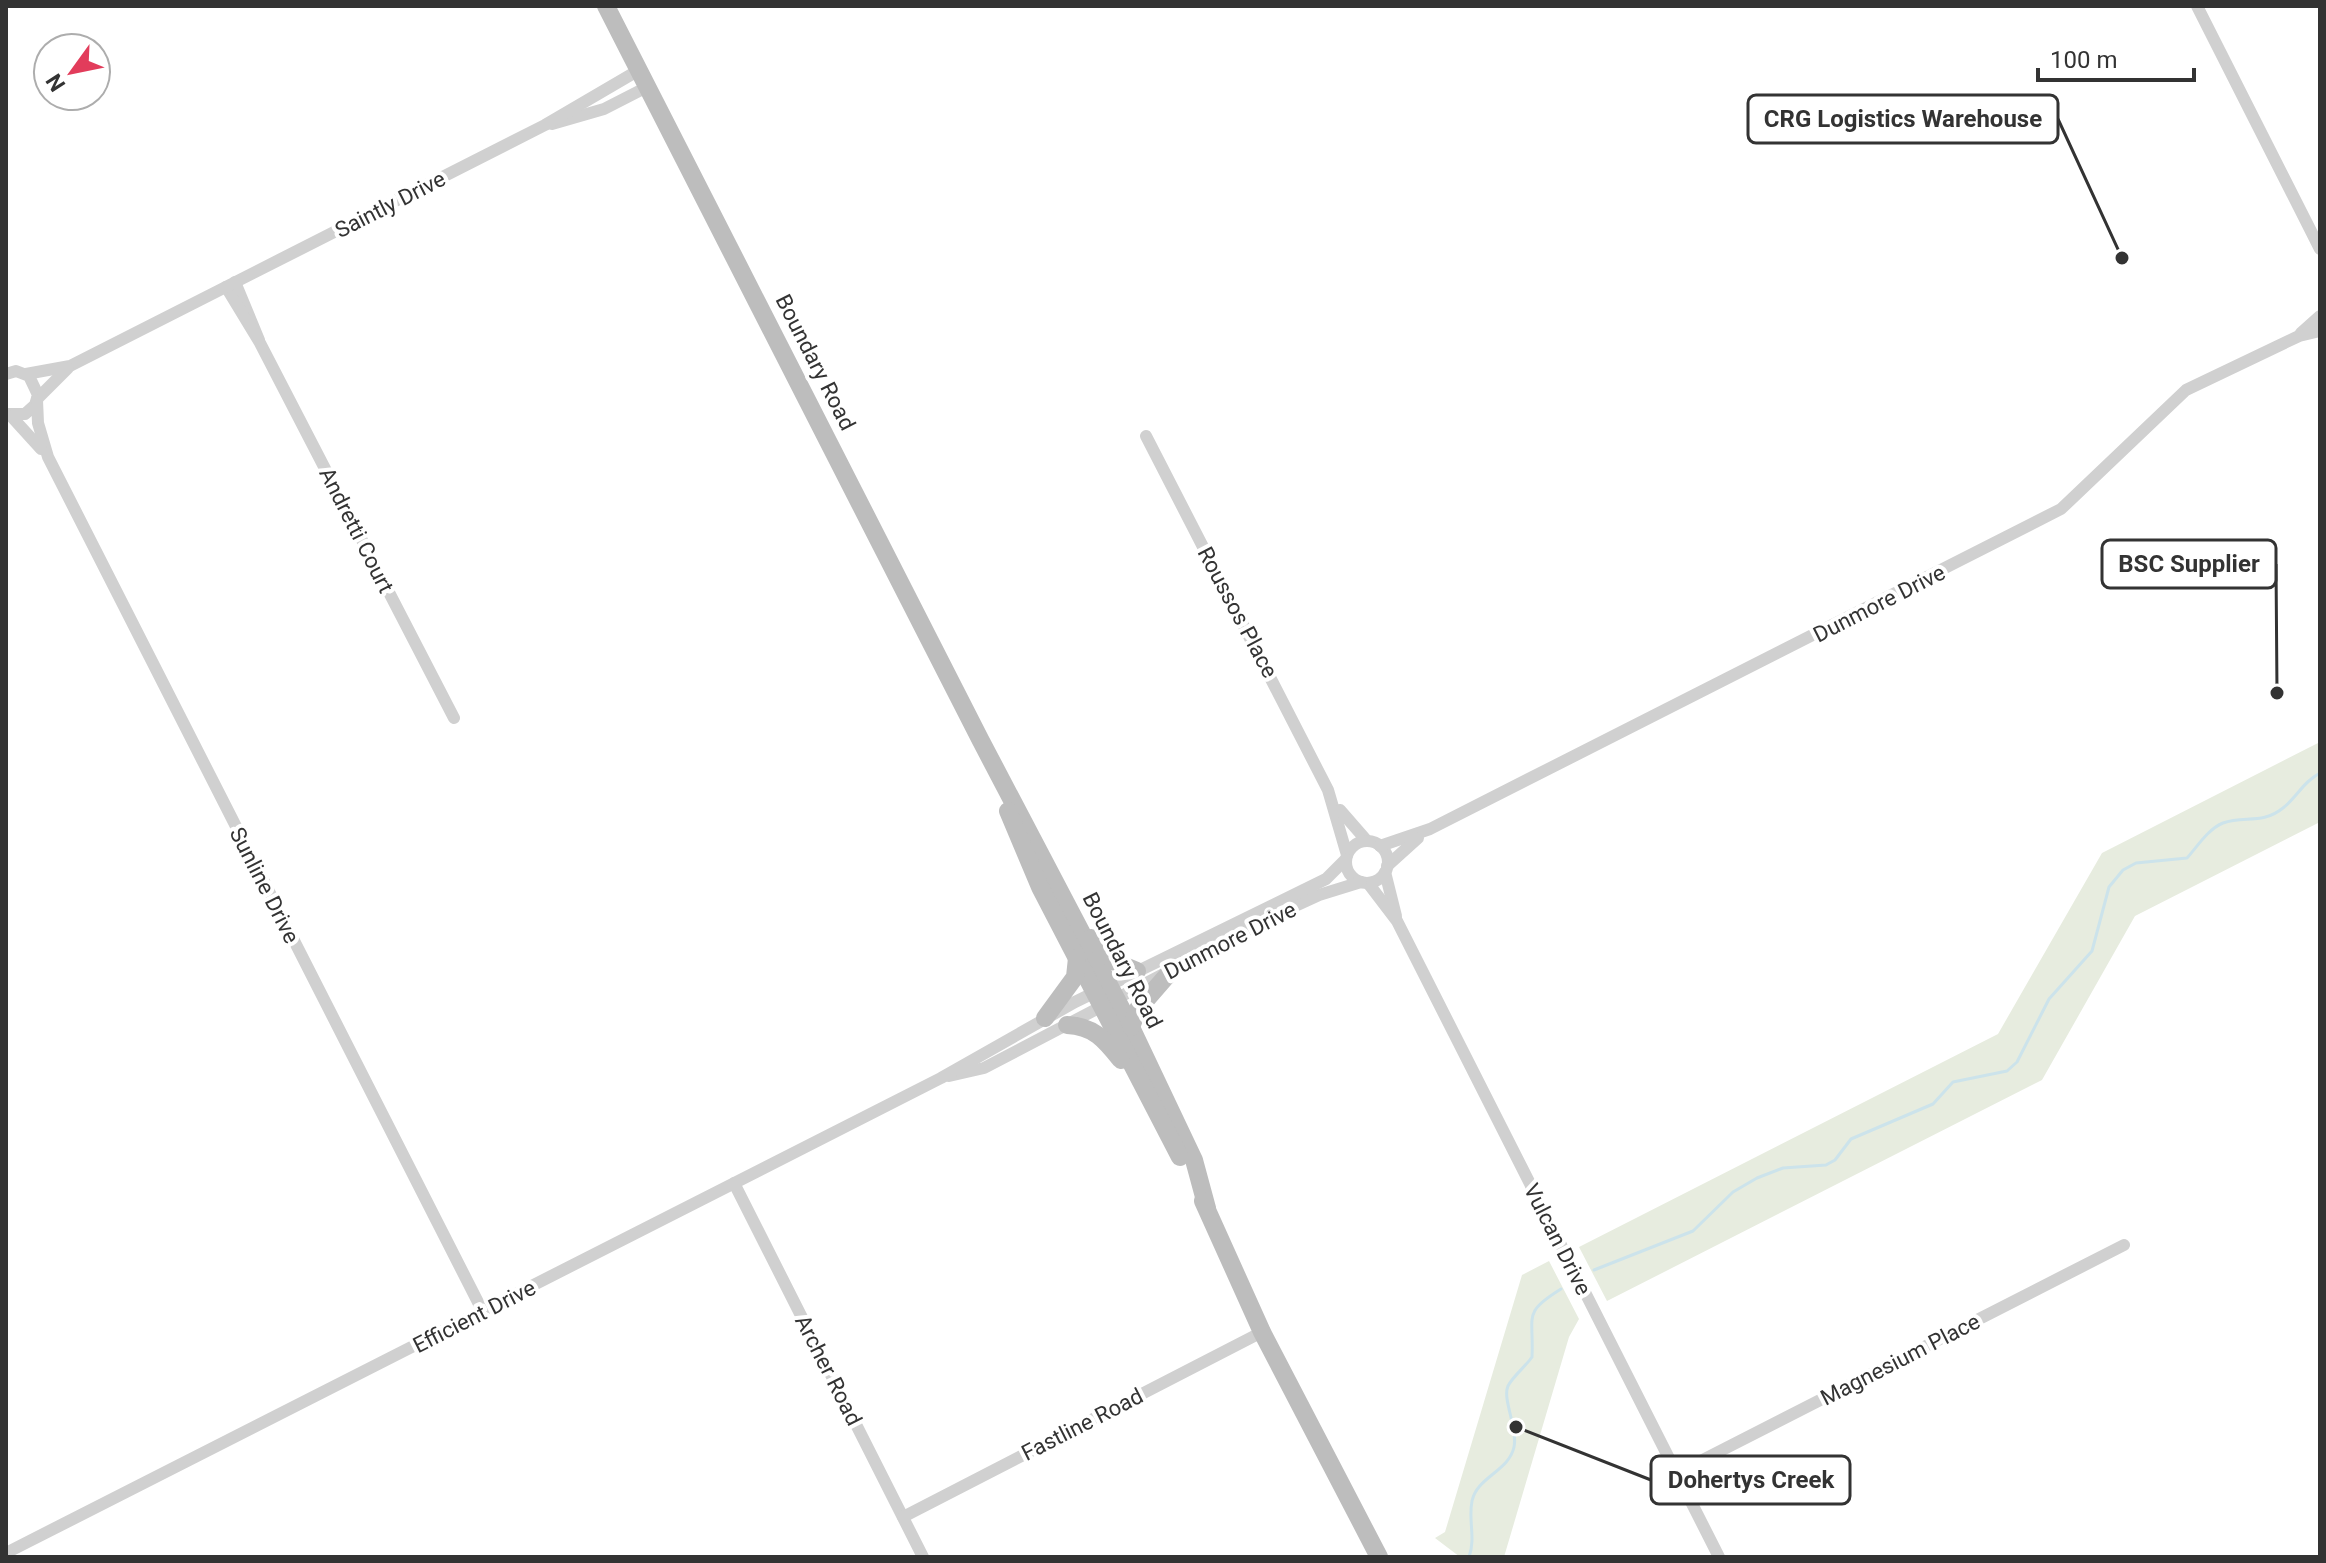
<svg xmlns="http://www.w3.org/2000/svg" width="2326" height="1563" font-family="Roboto,sans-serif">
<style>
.green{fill:#e7ecdf}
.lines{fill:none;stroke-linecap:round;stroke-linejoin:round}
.stream{stroke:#cce3eb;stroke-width:3}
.minor{stroke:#d0d0d0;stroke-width:12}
.secondary{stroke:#bdbdbd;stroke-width:18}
.labels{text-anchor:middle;stroke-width:8;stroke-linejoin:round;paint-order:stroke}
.street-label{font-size:22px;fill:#333;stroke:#fff}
.leader{fill:none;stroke:#333;stroke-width:3}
.callout-dot{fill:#333;stroke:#fff;stroke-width:3}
.callout{fill:#fff;stroke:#333;stroke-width:3}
.callout-label{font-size:24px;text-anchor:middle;font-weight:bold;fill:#333}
</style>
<rect width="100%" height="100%" fill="#fff"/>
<g class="green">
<polygon points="2320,742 2320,822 2135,916 2042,1080 1607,1301 1579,1247 1998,1034 2102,853"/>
<polygon points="1549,1261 1579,1319 1569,1337 1504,1557 1460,1557 1435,1538 1445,1532 1522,1275"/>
</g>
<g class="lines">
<g class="stream">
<path d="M1594,1270L1693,1231L1733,1192L1757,1178L1783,1168L1826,1165L1835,1160L1851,1139L1933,1104L1953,1082L2007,1071L2017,1062L2049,999L2092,951L2109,887L2123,870L2136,863L2187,858C2197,847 2208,829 2223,823C2244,815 2262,825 2283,808C2297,797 2303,782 2320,773"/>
<path d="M1469,1557C1476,1538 1468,1520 1472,1501C1477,1477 1509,1471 1514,1447C1518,1428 1502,1399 1508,1386C1513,1376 1526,1366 1532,1357C1534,1315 1522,1313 1561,1289"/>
</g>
<g class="minor">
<polyline points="2197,6 2320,249"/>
<polyline points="552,124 604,109 647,87"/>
<polyline points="235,282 259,340"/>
<polyline points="226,287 260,343 454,718"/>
<polyline points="2301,333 2320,316"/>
<polyline points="6,374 16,371 29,376 38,395 35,405 25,414 6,414"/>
<polyline points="26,374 70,366 545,125 639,70"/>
<polyline points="37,399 68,368"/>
<polyline points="37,400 38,423 48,457 483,1312"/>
<polyline points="11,416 41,449"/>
<polyline points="1146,436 1328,790 1347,855"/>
<polyline points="1340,810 1367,841"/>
<circle cx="1367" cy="862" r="21"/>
<polyline points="1380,846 1430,829 2061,509 2186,390 2299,336 2320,331"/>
<polyline points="1387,866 1418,838"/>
<polyline points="1385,872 1396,916"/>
<polyline points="1368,883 1397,921 1719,1557"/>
<polyline points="949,1076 984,1068 1282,912 1319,895 1361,882"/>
<polyline points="734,1183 923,1557"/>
<polyline points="1677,1473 2124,1245"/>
<polyline points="903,1517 1262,1332"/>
<polyline points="6,1553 941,1078 1075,1002 1326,879 1346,859"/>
</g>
<g class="secondary">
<polyline points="606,6 981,741 1130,1025 1194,1160 1207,1208"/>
<polyline points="1008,811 1040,887 1180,1157"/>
<polyline points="1091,938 1113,961 1137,971"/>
<polyline points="1045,1018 1075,977 1077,958"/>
<path d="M1067,1025C1094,1026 1105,1040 1121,1060"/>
<polyline points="1131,1027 1138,1009 1171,971"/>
<polyline points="1203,1201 1262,1332 1379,1557"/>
</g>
</g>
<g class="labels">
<g class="street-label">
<text transform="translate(390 204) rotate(-27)" y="8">Saintly Drive</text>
<text transform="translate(816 362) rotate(63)" y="8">Boundary Road</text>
<text transform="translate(357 530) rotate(63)" y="8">Andretti Court</text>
<text transform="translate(1879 603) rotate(-27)" y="8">Dunmore Drive</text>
<text transform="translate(1238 612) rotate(62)" y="8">Roussos Place</text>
<text transform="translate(265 885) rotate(63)" y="8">Sunline Drive</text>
<text transform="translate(1230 940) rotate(-27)" y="8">Dunmore Drive</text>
<text transform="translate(1123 960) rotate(63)" y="8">Boundary Road</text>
<text transform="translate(1558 1239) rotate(63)" y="8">Vulcan Drive</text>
<text transform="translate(474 1316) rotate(-27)" y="8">Efficient Drive</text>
<text transform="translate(1900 1359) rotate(-27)" y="8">Magnesium Place</text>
<text transform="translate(829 1370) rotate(63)" y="8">Archer Road</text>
<text transform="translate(1082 1424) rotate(-27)" y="8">Fastline Road</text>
</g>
</g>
<path class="leader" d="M2122 258L2058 119M2277 693L2276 564M1516 1427L1651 1480"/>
<g class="callout-dot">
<circle cx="2122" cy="258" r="8"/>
<circle cx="2277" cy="693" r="8"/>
<circle cx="1516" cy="1427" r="8"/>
</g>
<g class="callout">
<rect x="1748" y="95" width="310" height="48" rx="8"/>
<rect x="2102" y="540" width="174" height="48" rx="8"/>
<rect x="1651" y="1456" width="199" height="48" rx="8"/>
</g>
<g class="callout-label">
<text x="1903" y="127">CRG Logistics Warehouse</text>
<text x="2189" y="572">BSC Supplier</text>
<text x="1751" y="1488">Dohertys Creek</text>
</g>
<rect width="2326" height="1563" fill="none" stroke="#333333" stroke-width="16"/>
<g transform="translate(72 72) rotate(237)"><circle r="38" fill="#ffffff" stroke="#adadad" stroke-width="2"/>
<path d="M0-6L14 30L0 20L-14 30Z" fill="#e23c5b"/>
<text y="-12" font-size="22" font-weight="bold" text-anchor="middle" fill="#333333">N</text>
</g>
<path d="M2038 68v12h156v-12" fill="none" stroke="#333333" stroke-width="4"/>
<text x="2050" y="68" font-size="24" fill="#333333" stroke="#ffffff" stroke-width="6" paint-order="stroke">100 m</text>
</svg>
